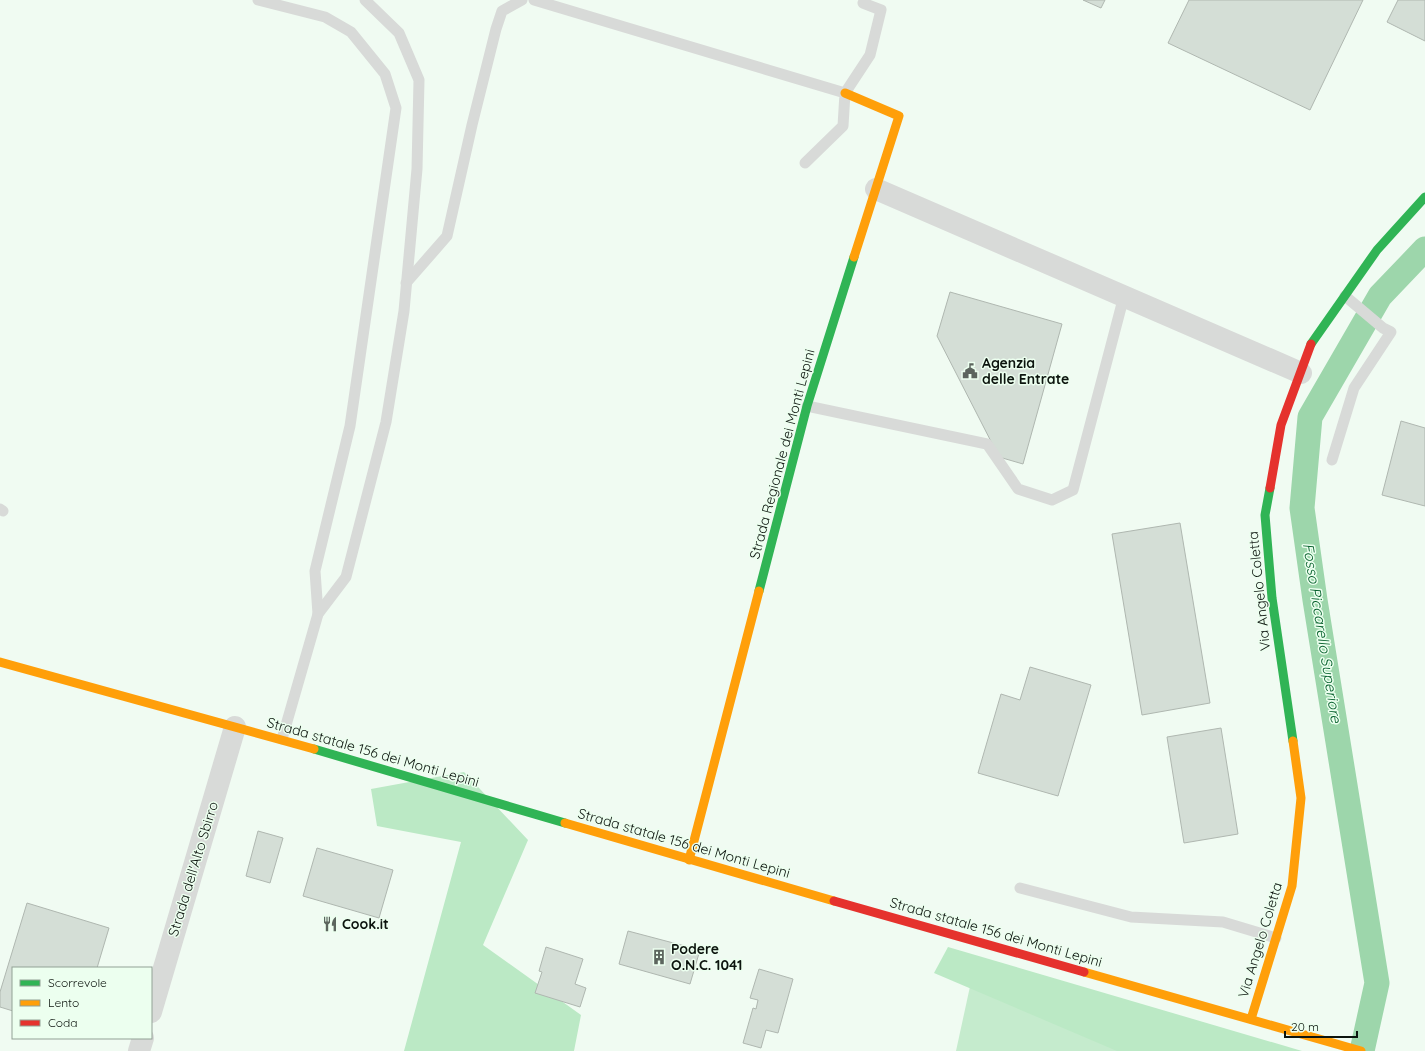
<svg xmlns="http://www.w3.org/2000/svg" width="1425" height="1051" font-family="Quicksand,sans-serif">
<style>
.green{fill:#c5ebcd}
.forest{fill:#bbe9c5}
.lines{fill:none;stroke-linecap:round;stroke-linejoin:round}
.canal{stroke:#9dd6ab;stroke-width:25}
.building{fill:#d4ded6;stroke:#afb7b0}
.lane{stroke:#d8dad8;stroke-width:11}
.street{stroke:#d8dad8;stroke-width:22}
.fast{stroke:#30b455;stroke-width:9}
.slow{stroke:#ff9f0a;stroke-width:9}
.jam{stroke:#e5322d;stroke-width:9}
.labels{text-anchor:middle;stroke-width:3;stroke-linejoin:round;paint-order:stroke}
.poi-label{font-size:14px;font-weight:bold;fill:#0c140e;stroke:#ecffef;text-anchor:start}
.street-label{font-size:14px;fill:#0c140e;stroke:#ecffef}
.water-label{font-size:15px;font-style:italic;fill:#07612d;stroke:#ecffef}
</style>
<rect width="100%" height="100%" fill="#f0fbf2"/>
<polygon class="green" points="974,968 1241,1051 956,1051"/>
<g class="forest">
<polygon points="464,772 528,840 483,945 581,1015 574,1051 404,1051 461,842 377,826 371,789"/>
<polygon points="948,947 1302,1051 1117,1051 934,973"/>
</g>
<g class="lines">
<polyline class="canal" points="1362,1051 1377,983 1315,600 1302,508 1310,417 1380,296 1425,249"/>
</g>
<g class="building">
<polygon points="1083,0 1105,0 1101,8"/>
<polygon points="1189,0 1363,0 1310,110 1168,43"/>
<polygon points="1398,0 1425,0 1425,41 1387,22"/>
<polygon points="950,292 1062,324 1023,464 999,457 937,336"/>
<polygon points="1401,421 1425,428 1425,506 1382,495"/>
<polygon points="1180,523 1210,703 1142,715 1112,534"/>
<polygon points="1030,667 1091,685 1058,796 978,773 1001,694 1020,700"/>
<polygon points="1221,728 1238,834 1184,843 1167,737"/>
<polygon points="258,831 283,838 270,883 246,876"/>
<polygon points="317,848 393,870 379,918 303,896"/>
<polygon points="27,903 109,928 97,968 13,968 13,1011 0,1007 0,992"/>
<polygon points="628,931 700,950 690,984 619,964"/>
<polygon points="546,947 583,959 575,984 586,988 580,1007 535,993 542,972 539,971"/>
<polygon points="759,969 793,979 778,1033 766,1030 761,1048 743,1043 753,1008 756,1009 758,1000 750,998"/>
</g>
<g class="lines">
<g class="lane">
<polyline points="258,0 325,17 351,32 385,74 396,108 350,426 315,571 318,614"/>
<polyline points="534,0 845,93 843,126 805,163"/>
<polyline points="845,93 870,55 881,10 863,3"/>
<polyline points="406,283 447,236 472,125 496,29 502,11 522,0"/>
<polyline points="807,406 987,444 1018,489 1052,500 1073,490 1124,296"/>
<polyline points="1332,460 1354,388 1391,332 1383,328 1345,296"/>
<polyline points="0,509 3,511"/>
<polyline points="282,739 318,614 346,577 386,422 404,311 417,169 419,80 399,33 365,0"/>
<polyline points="1020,888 1131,917 1223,922 1276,938"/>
</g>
<g class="street">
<polyline points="876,189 1301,373"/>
<polyline points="151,1012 235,727"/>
<polyline points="139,1051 143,1038"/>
</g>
<g class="fast">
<polyline points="1311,344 1377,250 1425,197"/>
<polyline points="1270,488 1265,515 1272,598 1293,741"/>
<polyline points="759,591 807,406 854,257"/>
<polyline points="314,749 565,823"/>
</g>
<g class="slow">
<polyline points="845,93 899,116 854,257"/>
<polyline points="0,662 314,749"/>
<polyline points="565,823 834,901"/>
<polyline points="689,860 759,591"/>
<polyline points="1084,972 1361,1051"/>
<polyline points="1251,1019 1292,886 1301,798 1293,741"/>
</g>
<g class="jam">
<polyline points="1270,488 1281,425 1311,344"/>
<polyline points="834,901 1084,972"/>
</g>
</g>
<defs>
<g id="civic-bare" transform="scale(1.2)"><path d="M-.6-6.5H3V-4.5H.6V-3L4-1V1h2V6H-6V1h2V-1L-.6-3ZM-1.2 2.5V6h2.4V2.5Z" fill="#5c655e" stroke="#ecffef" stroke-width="2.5" paint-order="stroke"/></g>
<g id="restaurant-bare" transform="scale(1.2)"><path d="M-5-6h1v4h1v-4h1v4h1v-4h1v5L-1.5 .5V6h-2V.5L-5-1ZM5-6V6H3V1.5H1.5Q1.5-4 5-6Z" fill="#5c655e" stroke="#ecffef" stroke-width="2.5" paint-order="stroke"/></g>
<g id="building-bare" transform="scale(1.2)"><path d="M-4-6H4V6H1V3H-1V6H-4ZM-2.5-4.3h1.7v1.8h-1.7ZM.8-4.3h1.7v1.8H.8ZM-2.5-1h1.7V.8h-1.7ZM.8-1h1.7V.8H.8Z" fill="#5c655e" stroke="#ecffef" stroke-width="2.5" paint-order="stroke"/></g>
</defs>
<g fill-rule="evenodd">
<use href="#civic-bare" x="970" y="371"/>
<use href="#restaurant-bare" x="330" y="924"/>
<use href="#building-bare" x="659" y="957"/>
</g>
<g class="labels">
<g class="poi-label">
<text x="982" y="368">Agenzia<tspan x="982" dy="16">delle Entrate</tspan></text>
<text x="342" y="929">Cook.it</text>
<text x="671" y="954">Podere<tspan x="671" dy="16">O.N.C. 1041</tspan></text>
</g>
<g class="street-label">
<text transform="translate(782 454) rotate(-75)" y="5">Strada Regionale dei Monti Lepini</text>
<text transform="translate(1259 591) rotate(-96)" y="5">Via Angelo Coletta</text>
<text transform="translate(373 752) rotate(16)" y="5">Strada statale 156 dei Monti Lepini</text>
<text transform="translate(684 843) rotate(16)" y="5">Strada statale 156 dei Monti Lepini</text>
<text transform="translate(193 869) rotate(-73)" y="5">Strada dell'Alto Sbirro</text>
<text transform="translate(996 932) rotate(16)" y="5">Strada statale 156 dei Monti Lepini</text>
<text transform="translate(1260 940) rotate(-73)" y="5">Via Angelo Coletta</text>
</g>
<g class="water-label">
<text transform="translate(1322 633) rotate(81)" y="5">Fosso Piccarello Superiore</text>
</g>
</g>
<rect x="12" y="967" width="140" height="72" fill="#ecffef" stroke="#92a195"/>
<rect x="20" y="980" width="20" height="6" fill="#30b455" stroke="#92a195"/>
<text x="48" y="987" font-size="12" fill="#0c140e">Scorrevole</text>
<rect x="20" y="1000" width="20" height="6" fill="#ff9f0a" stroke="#92a195"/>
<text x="48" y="1007" font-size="12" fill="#0c140e">Lento</text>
<rect x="20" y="1020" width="20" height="6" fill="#e5322d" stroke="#92a195"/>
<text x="48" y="1027" font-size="12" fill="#0c140e">Coda</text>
<path d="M1285 1031v6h72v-6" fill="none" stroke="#0c140e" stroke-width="2"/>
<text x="1291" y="1031" font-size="12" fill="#0c140e" stroke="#ecffef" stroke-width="3" paint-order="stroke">20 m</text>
</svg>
